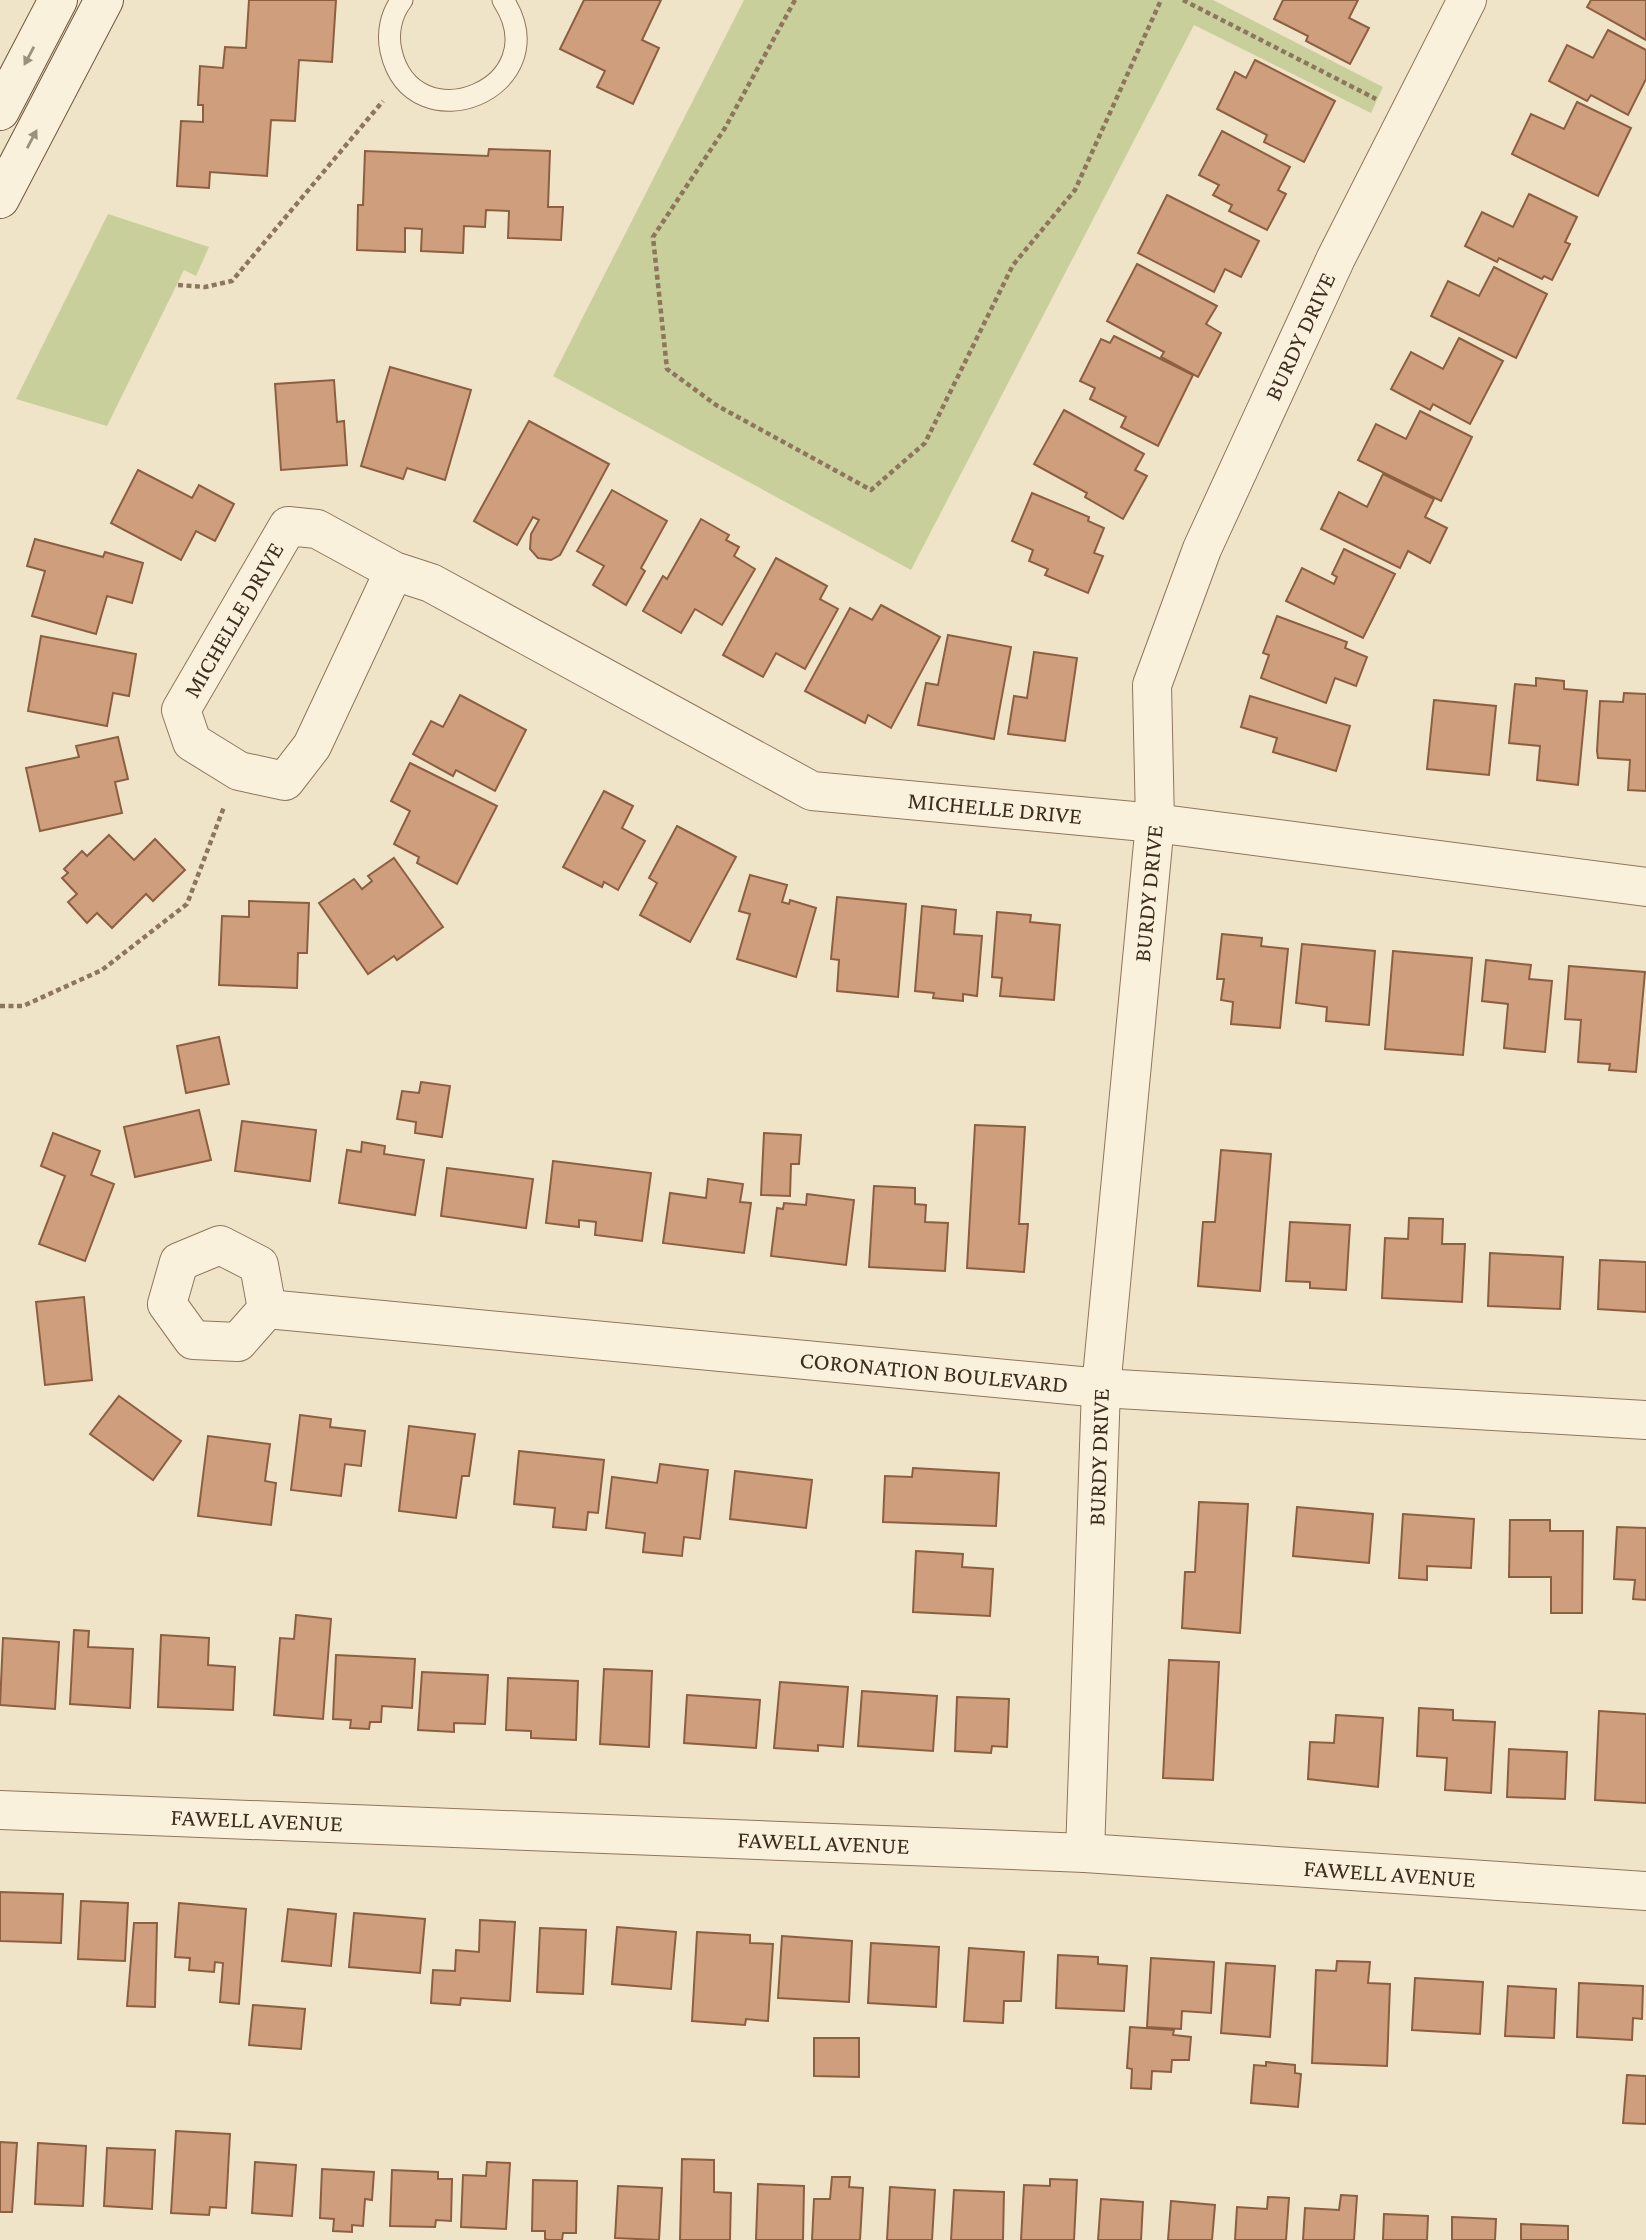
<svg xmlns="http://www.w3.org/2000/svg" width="1646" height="2240" font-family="'Crimson Pro',serif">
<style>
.green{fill:#c9cf9b}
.building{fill:#cf9f7d;stroke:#8d5f41;stroke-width:2}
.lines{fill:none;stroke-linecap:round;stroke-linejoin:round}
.service-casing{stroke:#8d765c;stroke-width:23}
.minor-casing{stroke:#8d765c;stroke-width:40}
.secondary-casing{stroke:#6f573f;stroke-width:40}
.path{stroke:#8d765c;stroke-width:4.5;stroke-dasharray:5 3.5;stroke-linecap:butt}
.service{stroke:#faf1dc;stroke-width:21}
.minor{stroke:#faf1dc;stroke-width:38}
.secondary{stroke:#faf1dc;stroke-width:38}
.oneway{fill:#9c907e}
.labels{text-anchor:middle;stroke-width:5;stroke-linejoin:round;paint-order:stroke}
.street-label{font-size:24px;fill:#3d2e20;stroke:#f7eed8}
</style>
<rect width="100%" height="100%" fill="#f0e4c8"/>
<g class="green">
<polygon points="744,0 1213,0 1383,87 1371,113 1194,25 911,570 553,376"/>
<polygon points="108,214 209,247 196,276 184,270 107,426 16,399"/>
</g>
<g class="building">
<polygon points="249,0 336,0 332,62 299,60 295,121 271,120 267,176 210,172 209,188 177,186 181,121 203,122 203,105 198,105 200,66 223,68 225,47 246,48"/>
<polygon points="584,0 661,0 642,40 659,48 633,104 597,87 605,71 560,49"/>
<polygon points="1283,0 1358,0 1349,18 1369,28 1350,64 1306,41 1308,36 1274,19"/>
<polygon points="1591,0 1646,0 1646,40 1587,7"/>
<polygon points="1608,30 1646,50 1646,79 1628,115 1591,95 1587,101 1549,81 1567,45 1593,58"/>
<polygon points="1255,60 1335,101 1304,162 1264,142 1267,135 1217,109 1235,72 1246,78"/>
<polygon points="1577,102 1631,128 1598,196 1512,154 1531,114 1564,129"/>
<polygon points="1222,131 1290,167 1278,190 1286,194 1267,230 1229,211 1232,205 1213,195 1219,185 1199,175"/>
<polygon points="489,149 550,151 548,207 563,207 561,240 508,238 509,211 486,210 485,227 464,226 463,253 421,251 422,229 405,228 405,252 357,250 358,205 363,205 365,151 488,156"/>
<polygon points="1529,194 1577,217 1565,242 1570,244 1552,280 1544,276 1542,279 1499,258 1497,262 1465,246 1482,212 1513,227"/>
<polygon points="1167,195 1259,241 1241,277 1225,269 1214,292 1138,253"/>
<polygon points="1137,264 1217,306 1206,324 1221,333 1198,377 1161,357 1164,352 1107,321"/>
<polygon points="1494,267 1547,294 1516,358 1431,316 1448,281 1479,296"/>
<polygon points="1114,336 1193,375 1158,446 1121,427 1126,417 1090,399 1095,388 1080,381 1101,339 1110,343"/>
<polygon points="1459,338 1503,361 1470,424 1433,404 1430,410 1391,389 1411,352 1443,369"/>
<polygon points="390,367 471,390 445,480 407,468 403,479 361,466"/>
<polygon points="334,380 337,422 344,421 347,465 281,470 275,384"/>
<polygon points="1064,410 1144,454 1135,470 1147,476 1123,519 1085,497 1087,493 1034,464"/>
<polygon points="1420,411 1472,437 1441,501 1358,460 1376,424 1406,439"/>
<polygon points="529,421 609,464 560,555 551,560 538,558 530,549 531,534 539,520 533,517 517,545 474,521"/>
<polygon points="138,470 192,498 199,485 234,504 215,541 196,531 181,560 111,523"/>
<polygon points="1383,474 1434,499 1425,517 1447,528 1430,563 1408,551 1400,568 1321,529 1339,492 1367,507"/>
<polygon points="612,490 667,521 641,568 645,571 626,605 593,585 604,566 577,551"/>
<polygon points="1032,493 1089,517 1088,521 1104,528 1094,553 1103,556 1088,593 1045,575 1048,569 1029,561 1033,550 1012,541"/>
<polygon points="701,519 729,535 726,540 739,547 734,556 755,569 722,625 695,609 681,633 643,611 663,576 667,579"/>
<polygon points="35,539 103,557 105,552 143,563 132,603 107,596 96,634 32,616 45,571 27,566"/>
<polygon points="1344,549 1395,574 1363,638 1286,601 1302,568 1334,584 1337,577 1332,574"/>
<polygon points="776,558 827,586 820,599 838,609 805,669 776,653 763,677 723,655"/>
<polygon points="881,605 940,637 891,728 868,715 865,723 805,691 850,608 872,620"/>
<polygon points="1277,616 1347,642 1345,648 1367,657 1356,686 1335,678 1326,703 1261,678 1269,655 1263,653"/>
<polygon points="948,635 1011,647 994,739 918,725 926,683 938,685"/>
<polygon points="41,636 136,654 129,696 113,693 107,726 28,711"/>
<polygon points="1034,652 1077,658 1065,741 1008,734 1014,696 1027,698"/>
<polygon points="1536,678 1564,681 1564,689 1587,691 1578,785 1537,780 1540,746 1509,743 1515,684 1536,686"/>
<polygon points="1624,693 1646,694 1646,791 1628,790 1630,760 1598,758 1597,751 1600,701 1623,702"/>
<polygon points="460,695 526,730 495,791 456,770 453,776 413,754 431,721 443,727"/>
<polygon points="1250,696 1350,726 1336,771 1273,752 1277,738 1241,727"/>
<polygon points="1434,700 1496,706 1489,775 1427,769"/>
<polygon points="118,737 128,779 115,782 122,813 40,831 26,768 79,757 76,746"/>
<polygon points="410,763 497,806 457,884 417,863 419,857 394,844 410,811 391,801"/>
<polygon points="604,791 633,806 622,828 645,841 618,890 604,882 602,887 563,867"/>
<polygon points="677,826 736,857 690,942 640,915 657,883 649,878"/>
<polygon points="109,835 134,860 155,839 185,870 153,901 146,894 112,928 97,913 87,923 68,902 77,894 62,878 68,873 64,869 82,851 87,856"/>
<polygon points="394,858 443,927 397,960 394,956 368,974 319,903 354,879 362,889 372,881 368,876"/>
<polygon points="750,875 787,885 782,902 789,904 790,900 816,908 796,977 737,959 750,914 739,911"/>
<polygon points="837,897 906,904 898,997 837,991 839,960 831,959"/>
<polygon points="249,901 309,903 307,953 298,953 297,988 219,985 222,916 249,917"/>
<polygon points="922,906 956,910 954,934 982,936 977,996 963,994 963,1001 933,998 934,993 915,991"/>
<polygon points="997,912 1031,915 1030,922 1060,925 1054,1000 1000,996 1002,978 992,977"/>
<polygon points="1222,934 1262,938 1261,946 1288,949 1280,1028 1231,1024 1233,1002 1221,1000 1224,979 1217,979"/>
<polygon points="1302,944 1375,951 1369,1025 1326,1021 1327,1007 1296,1003"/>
<polygon points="1393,951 1472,958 1463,1055 1385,1049"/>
<polygon points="1486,960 1531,965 1529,979 1552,981 1545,1052 1504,1048 1508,1004 1482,1001"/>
<polygon points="1569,966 1645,972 1636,1072 1609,1070 1610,1064 1578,1062 1581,1020 1565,1019"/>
<polygon points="219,1037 229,1084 186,1093 177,1046"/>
<polygon points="421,1082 450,1086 442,1137 415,1133 416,1122 397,1119 402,1091 419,1093"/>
<polygon points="199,1110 211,1160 135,1177 124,1127"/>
<polygon points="242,1121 316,1130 310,1181 235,1171"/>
<polygon points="975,1125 1025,1127 1019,1224 1028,1224 1024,1272 967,1268"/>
<polygon points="53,1133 100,1151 91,1175 114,1184 85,1261 39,1244 65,1176 41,1166"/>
<polygon points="764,1133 801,1135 799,1164 791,1164 790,1196 761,1195"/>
<polygon points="362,1142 385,1146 384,1154 424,1160 415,1215 339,1203 347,1150 361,1152"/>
<polygon points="1221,1150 1271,1154 1260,1291 1198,1286 1203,1222 1215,1222"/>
<polygon points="553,1161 651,1173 642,1241 595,1235 596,1222 579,1220 579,1227 546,1223"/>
<polygon points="447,1168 533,1179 526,1228 441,1216"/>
<polygon points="708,1179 743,1184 740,1202 751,1203 744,1253 663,1243 670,1193 706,1198"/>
<polygon points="874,1186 915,1188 915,1204 926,1205 925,1222 948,1223 945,1271 869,1267"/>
<polygon points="807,1194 854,1200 846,1265 771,1256 777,1208 783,1209 784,1203 806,1205"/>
<polygon points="1409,1218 1443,1219 1442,1244 1465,1244 1462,1302 1382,1298 1385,1238 1408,1239"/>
<polygon points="1290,1222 1350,1225 1346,1290 1310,1288 1310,1282 1286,1281"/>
<polygon points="1490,1253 1563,1257 1560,1309 1488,1306"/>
<polygon points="1600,1260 1646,1262 1646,1312 1598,1309"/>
<polygon points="84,1297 92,1380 45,1385 36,1302"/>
<polygon points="119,1396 181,1441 153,1480 90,1434"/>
<polygon points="300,1415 331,1419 330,1427 365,1431 361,1466 345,1464 341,1496 291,1490"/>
<polygon points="409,1426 475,1434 469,1476 462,1476 456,1518 399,1511"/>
<polygon points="208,1436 270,1444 265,1481 276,1483 271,1525 198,1516"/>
<polygon points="519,1451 604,1460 598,1513 588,1512 586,1530 553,1527 555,1508 514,1504"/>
<polygon points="660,1464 708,1470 700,1539 684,1537 682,1556 643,1552 645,1533 606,1528 612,1477 657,1483"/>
<polygon points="913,1468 999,1473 996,1526 883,1522 885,1476 912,1477"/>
<polygon points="735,1471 812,1480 806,1528 730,1519"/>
<polygon points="1199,1502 1248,1504 1240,1633 1182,1628 1185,1572 1195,1572"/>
<polygon points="1297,1507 1373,1514 1369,1563 1293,1556"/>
<polygon points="1403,1514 1474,1519 1471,1568 1427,1566 1427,1580 1399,1578"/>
<polygon points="1510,1520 1550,1520 1550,1531 1583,1531 1582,1613 1551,1613 1551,1577 1509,1577"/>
<polygon points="1617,1527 1646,1528 1646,1600 1633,1599 1635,1580 1614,1579"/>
<polygon points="916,1551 963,1554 962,1567 993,1569 990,1616 913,1612"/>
<polygon points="296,1615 331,1619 323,1719 274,1715 280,1638 294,1639"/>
<polygon points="74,1630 89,1631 88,1647 133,1649 130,1708 70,1704"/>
<polygon points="161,1635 209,1638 208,1665 235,1667 233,1710 158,1707"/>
<polygon points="3,1638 59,1642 55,1709 0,1705"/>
<polygon points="336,1655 415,1659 412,1708 382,1706 381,1722 370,1722 369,1729 350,1728 351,1720 333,1719"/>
<polygon points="1169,1660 1219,1662 1213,1780 1163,1778"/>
<polygon points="604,1669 652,1671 649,1747 600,1744"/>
<polygon points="422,1672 488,1675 485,1724 454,1723 454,1732 418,1730"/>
<polygon points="508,1678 578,1681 576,1740 531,1738 531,1731 506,1730"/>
<polygon points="780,1682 848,1687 843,1747 818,1745 818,1751 774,1748"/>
<polygon points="862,1691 937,1696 933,1751 858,1746"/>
<polygon points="687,1695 760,1700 756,1748 684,1743"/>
<polygon points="957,1697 1009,1699 1007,1747 992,1746 991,1753 955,1751"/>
<polygon points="1419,1708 1453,1710 1453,1720 1495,1722 1491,1793 1445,1790 1447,1758 1417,1756"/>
<polygon points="1599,1711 1646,1714 1646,1803 1595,1800"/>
<polygon points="1336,1715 1383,1718 1378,1787 1308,1779 1310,1742 1334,1743"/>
<polygon points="1509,1749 1567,1752 1565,1799 1507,1797"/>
<polygon points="0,1892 63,1894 61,1943 0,1941"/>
<polygon points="81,1901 128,1903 125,1961 78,1959"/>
<polygon points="179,1903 246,1909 239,2004 220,2002 223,1963 215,1962 214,1972 189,1970 190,1958 175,1957"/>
<polygon points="288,1909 336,1914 331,1966 282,1961"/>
<polygon points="354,1913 425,1919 420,1973 349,1967"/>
<polygon points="480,1920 515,1922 510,2001 461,1998 460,2005 431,2003 433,1970 455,1971 456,1950 479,1952"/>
<polygon points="134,1923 157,1923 155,2007 127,2006"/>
<polygon points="617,1927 676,1932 671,1989 612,1984"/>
<polygon points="540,1928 586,1930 583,1994 537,1992"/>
<polygon points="697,1932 750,1935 750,1943 773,1944 768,2021 746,2019 745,2025 692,2021"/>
<polygon points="782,1936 852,1941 849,2002 778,1998"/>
<polygon points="871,1943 939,1947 936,2007 868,2003"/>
<polygon points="969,1948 1024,1952 1021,2001 1004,2001 1003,2023 964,2021"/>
<polygon points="1058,1955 1098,1957 1098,1964 1127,1966 1124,2011 1056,2008"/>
<polygon points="1151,1958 1214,1962 1211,2013 1182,2011 1181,2029 1147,2027"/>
<polygon points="1337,1961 1370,1962 1368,1983 1390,1984 1387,2066 1312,2063 1316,1970 1336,1971"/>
<polygon points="1226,1963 1275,1966 1270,2037 1221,2033"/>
<polygon points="1415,1978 1483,1982 1480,2034 1412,2030"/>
<polygon points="1579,1983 1643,1986 1642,2019 1633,2018 1632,2040 1577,2037"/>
<polygon points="1508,1986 1556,1989 1554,2038 1505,2036"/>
<polygon points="253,2005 305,2009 301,2049 249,2045"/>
<polygon points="1130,2027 1174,2030 1173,2035 1191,2037 1189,2060 1172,2060 1171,2072 1152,2071 1151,2089 1131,2088 1132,2069 1127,2068"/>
<polygon points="814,2038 859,2038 859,2077 814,2076"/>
<polygon points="1266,2062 1295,2065 1295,2073 1301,2074 1298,2107 1251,2103 1254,2065 1266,2066"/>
<polygon points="1627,2075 1646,2076 1646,2124 1623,2123"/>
<polygon points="176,2131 230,2134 226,2208 210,2207 209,2215 171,2213"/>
<polygon points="0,2142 17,2143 12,2212 0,2212"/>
<polygon points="38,2143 86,2146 83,2206 35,2204"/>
<polygon points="107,2148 155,2150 152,2209 104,2206"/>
<polygon points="682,2159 714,2160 714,2192 731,2193 730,2240 680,2240"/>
<polygon points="255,2162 296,2165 292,2216 252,2213"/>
<polygon points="487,2162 510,2163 506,2229 461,2227 463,2175 486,2176"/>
<polygon points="322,2169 374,2172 372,2200 365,2199 363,2226 352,2225 352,2232 333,2231 334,2219 320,2218"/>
<polygon points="392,2170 438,2172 438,2179 452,2179 451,2221 436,2220 435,2227 390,2226"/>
<polygon points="832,2177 850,2177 849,2187 863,2188 860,2240 812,2240 814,2199 830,2199"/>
<polygon points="1050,2179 1077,2180 1074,2240 1021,2240 1024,2185 1050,2186"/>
<polygon points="533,2180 577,2181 576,2233 563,2233 562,2240 548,2240 545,2239 545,2231 532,2231"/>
<polygon points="758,2184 804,2186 803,2240 756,2240"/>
<polygon points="618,2186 662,2188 659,2240 615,2238"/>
<polygon points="890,2187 935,2190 932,2240 887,2240"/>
<polygon points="954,2190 1004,2192 1003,2240 951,2240"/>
<polygon points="1341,2195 1357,2196 1354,2240 1303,2240 1305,2208 1339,2210"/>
<polygon points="1268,2197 1289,2198 1286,2240 1235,2240 1237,2207 1267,2209"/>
<polygon points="1101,2199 1143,2202 1141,2240 1098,2240"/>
<polygon points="1171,2201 1215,2205 1212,2240 1168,2240"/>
<polygon points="1384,2214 1428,2216 1427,2240 1383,2240"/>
<polygon points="1452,2217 1496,2219 1495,2240 1452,2240"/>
<polygon points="1521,2224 1568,2226 1568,2240 1521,2240"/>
</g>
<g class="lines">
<g class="service-casing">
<path id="service" d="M402,0C391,14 387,33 391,51C413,147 560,88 503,0"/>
</g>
<g class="minor-casing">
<g id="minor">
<path id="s1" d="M394,571L312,746L285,781L239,771L192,742L181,710L288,526L317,529L394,571L431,583L812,791L1155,823L1646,887"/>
<polygon points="220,1245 259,1265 267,1309 238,1342 193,1340 167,1304 179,1262"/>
<path id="s2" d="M267,1309L1101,1388L1646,1420"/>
<path id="s3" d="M0,1810L1085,1853L1646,1891"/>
<path id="s4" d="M1085,1853L1101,1388L1155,823L1152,685L1202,549L1336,258L1467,0"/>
</g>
</g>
<g class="secondary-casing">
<g id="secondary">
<polyline points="0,111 58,0"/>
<polyline points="0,199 104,0"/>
</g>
</g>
<g class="path">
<polyline points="795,0 725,128 653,237 667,369 716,405 871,490 925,443 1013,265 1075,190 1161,0"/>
<polyline points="1183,0 1376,99"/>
<polyline points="178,285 205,287 232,281 383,101"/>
<polyline points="0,1006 23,1006 102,970 187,904 224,807"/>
</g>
<use href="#service" class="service"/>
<use href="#minor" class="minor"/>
<use href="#secondary" class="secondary"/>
</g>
<defs><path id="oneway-solid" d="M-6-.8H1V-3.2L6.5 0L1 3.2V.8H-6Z" transform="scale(1.75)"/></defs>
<g class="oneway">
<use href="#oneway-solid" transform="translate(29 56) rotate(118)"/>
<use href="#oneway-solid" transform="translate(32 139) rotate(-62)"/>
</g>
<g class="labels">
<g class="street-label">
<text dy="8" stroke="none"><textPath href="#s4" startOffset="1550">BURDY DRIVE</textPath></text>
<text dy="8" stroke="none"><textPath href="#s1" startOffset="478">MICHELLE DRIVE</textPath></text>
<text dy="8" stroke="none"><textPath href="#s1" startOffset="1360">MICHELLE DRIVE</textPath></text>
<text dy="8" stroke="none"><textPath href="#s4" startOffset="962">BURDY DRIVE</textPath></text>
<text dy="8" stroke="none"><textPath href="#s2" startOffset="670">CORONATION BOULEVARD</textPath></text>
<text dy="8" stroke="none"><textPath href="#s4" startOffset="396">BURDY DRIVE</textPath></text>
<text dy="8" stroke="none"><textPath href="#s3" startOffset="257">FAWELL AVENUE</textPath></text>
<text dy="8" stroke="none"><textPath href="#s3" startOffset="824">FAWELL AVENUE</textPath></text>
<text dy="8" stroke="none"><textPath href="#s3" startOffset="1391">FAWELL AVENUE</textPath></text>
</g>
</g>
</svg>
